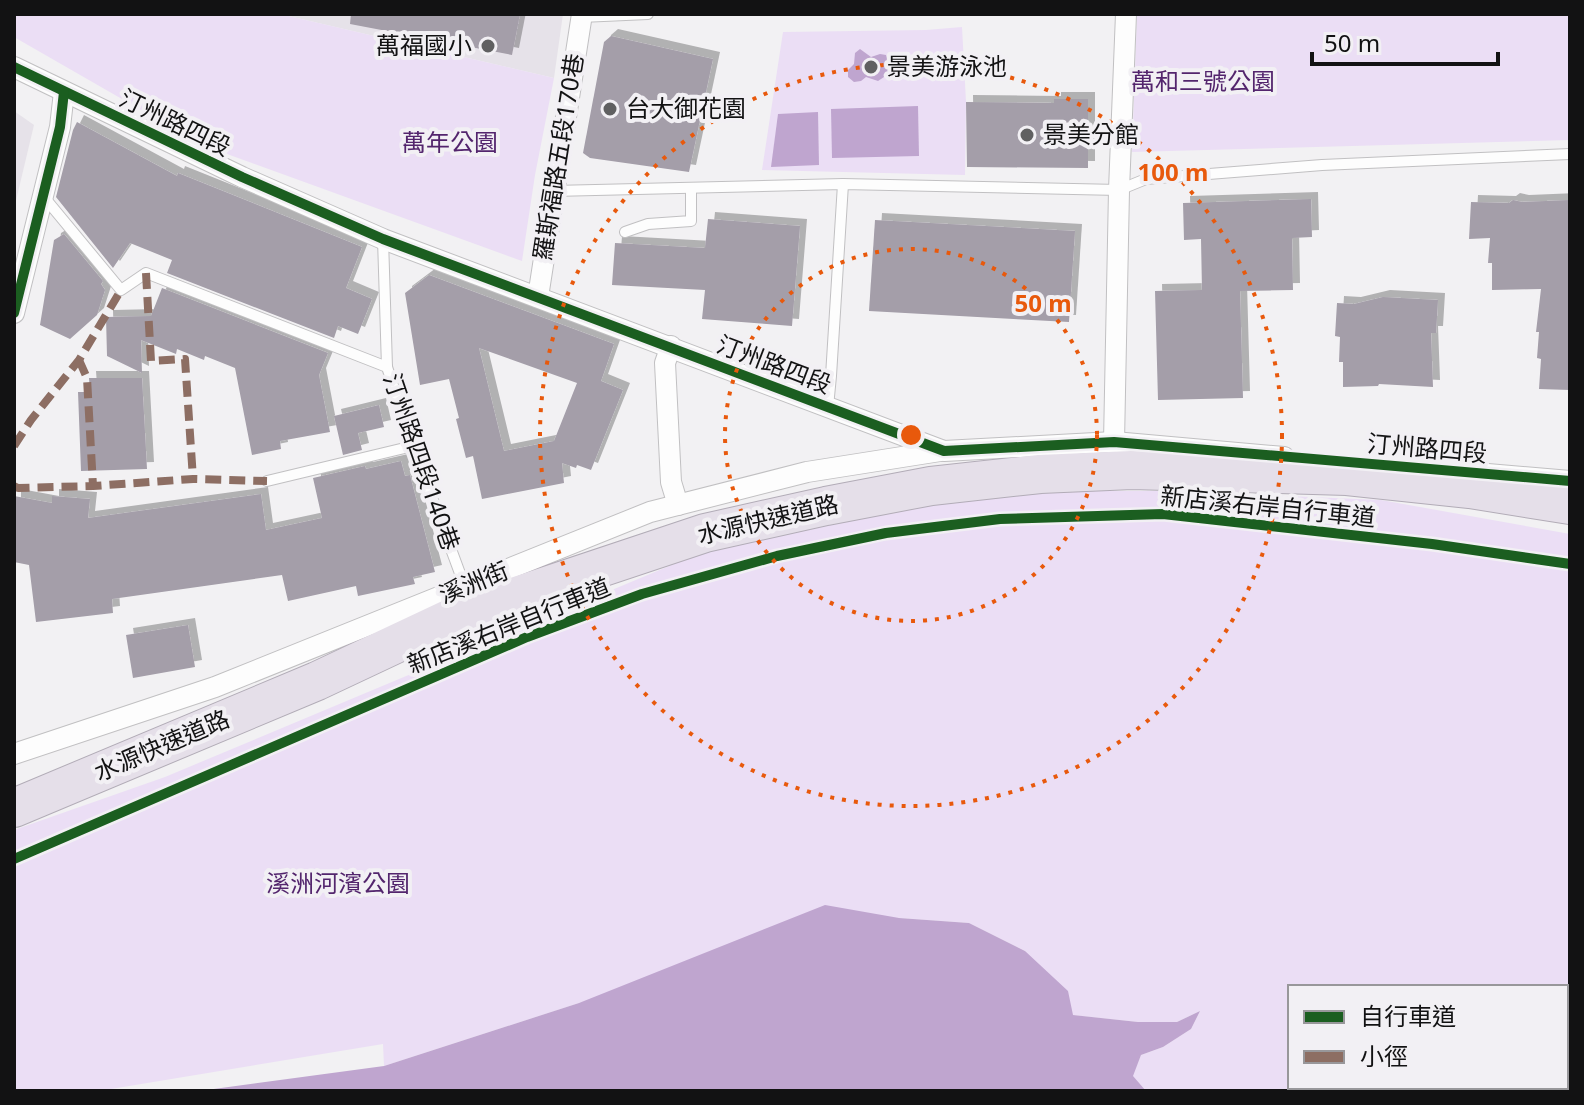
<svg xmlns="http://www.w3.org/2000/svg" width="1584" height="1105" font-family="'Noto Sans','Noto Sans TC',sans-serif">
<style>
.built{fill:#e6e2e9}
.green{fill:#ebdef5}
.water{fill:#bfa5cf}
.building{fill:#a49ea9;fill-rule:evenodd;filter:url(#shadow)}
.lines{fill:none;stroke-linecap:round;stroke-linejoin:round}
.lane-casing{stroke:#c1c0c2;stroke-width:12}
.street-casing{stroke:#c1c0c2;stroke-width:22}
.highway-casing{stroke:#b2acb7;stroke-width:40}
.lane{stroke:#fdfdfd;stroke-width:10}
.street{stroke:#fdfdfd;stroke-width:20}
.highway{stroke:#e5dfe9;stroke-width:38}
.quiet{stroke:#8d6e63;stroke-width:8;stroke-dasharray:16 8;stroke-linecap:butt}
.cycleway-casing{stroke:#f2f0f4;stroke-width:15}
.cycleway{stroke:#1b5e20;stroke-width:10}
.ring{fill:none;stroke:#e8590c;stroke-width:4;stroke-dasharray:4 8}
.poi-dot{fill:#606061;stroke:#f2f0f4;stroke-width:3}
.labels{text-anchor:middle;stroke-width:8;stroke-linejoin:round;paint-order:stroke}
.poi-label{font-size:24px;fill:#121213;stroke:#f2f0f4;text-anchor:start}
.park-label{font-size:24px;fill:#53256d;stroke:#f2f0f4}
.street-label{font-size:24px;fill:#121213;stroke:#f2f0f4}
.centre{fill:#e8590c;stroke:#f2f0f4;stroke-width:4}
.ring-label{font-size:24px;text-anchor:middle;font-weight:bold;fill:#e8590c;stroke:#f2f0f4;stroke-width:8;stroke-linejoin:round;paint-order:stroke}
</style>
<defs>
<filter id="shadow"><feDropShadow dx="7" dy="-7" stdDeviation="0" flood-color="#0004"/></filter>
</defs>
<rect width="100%" height="100%" fill="#f2f1f3"/>
<g class="built">
<polygon points="280,14 563,14 554,78"/>
<polygon points="14,111 34,125 14,209"/>
</g>
<g class="green">
<polygon points="14,14 280,14 554,78 535,175 522,261 202,145 14,37"/>
<polygon points="1137,14 1570,14 1570,140 1132,152"/>
<polygon points="962,27 966,102 965,175 762,170 783,32 926,30"/>
<polygon points="1053,491 1166,491 1381,500 1570,534 1570,1050 1566,1053 1566,987 1290,987 1290,1087 1516,1087 1510,1091 1146,1091 1132,1076 1141,1055 1163,1047 1191,1029 1200,1011 1177,1022 1138,1022 1072,1015 1025,951 969,923 899,918 579,1003 384,1066 383,1044 99,1091 14,1091 14,830 165,777 736,538 963,495"/>
</g>
<g class="water">
<polygon points="860,49 871,57 880,54 886,55 890,68 887,75 878,81 866,77 861,81 854,82 848,77 848,70 854,64 855,53"/>
<polygon points="918,106 919,156 832,158 831,109"/>
<polygon points="818,112 819,165 771,167 778,114"/>
<polygon points="825,905 899,918 969,923 1025,951 1068,991 1073,1015 1138,1022 1177,1022 1200,1011 1191,1029 1163,1047 1141,1055 1133,1076 1146,1091 199,1091 384,1066 579,1003"/>
</g>
<g class="building">
<polygon points="351,14 520,14 512,55 350,24"/>
<polygon points="611,36 713,59 689,172 590,158 583,153 604,42"/>
<polygon points="1054,99 1088,99 1088,168 967,167 966,102 1054,103"/>
<polygon points="77,122 177,176 178,173 362,247 346,288 372,299 358,334 338,326 334,338 167,273 172,260 130,243 113,268 56,197 73,130"/>
<polygon points="1311,199 1312,237 1292,238 1293,290 1240,291 1243,398 1158,400 1155,291 1202,290 1201,239 1184,240 1183,203"/>
<polygon points="1513,200 1522,202 1570,200 1570,390 1539,389 1541,359 1537,358 1539,332 1536,332 1541,289 1492,290 1492,263 1488,263 1490,238 1469,239 1471,202 1509,203"/>
<polygon points="708,219 800,226 792,326 702,319 705,290 612,285 615,243 705,248"/>
<polygon points="875,220 1075,231 1069,322 869,311"/>
<polygon points="64,234 103,281 101,284 105,290 97,315 70,339 40,325 54,240"/>
<path d="M429,275L614,344L601,381L623,390L591,470L577,465L576,468L562,463L564,483L482,499L473,456L466,458L456,419L459,418L449,379L420,385L405,293ZM479,348L577,383L554,441L504,451Z"/>
<polygon points="162,288 328,353 319,375 330,432 280,441 281,449 252,455 235,368 205,356 204,360 177,349 176,354 141,340 142,373 107,356 106,317 151,316"/>
<polygon points="1383,297 1438,300 1436,333 1431,333 1433,387 1379,384 1378,386 1343,387 1343,362 1339,362 1340,337 1335,336 1337,303 1354,304"/>
<polygon points="89,378 142,378 147,469 81,471 78,392 90,392"/>
<polygon points="379,405 384,427 358,433 362,450 343,455 334,416"/>
<polygon points="401,461 405,476 410,475 435,572 413,577 415,584 358,596 356,586 288,601 282,575 112,599 113,613 36,622 29,565 14,562 14,496 52,503 52,496 90,499 88,518 261,494 266,530 322,518 313,478 365,466 366,469"/>
<polygon points="188,625 195,667 133,678 126,635"/>
</g>
<g class="lines">
<g class="lane-casing">
<g id="lane">
<polyline points="581,17 648,14"/>
<polyline points="553,191 843,184 1119,190 1146,179 1322,165 1570,154"/>
<polyline points="44,197 121,290 146,273 387,367"/>
<polyline points="625,232 648,224 691,221 691,188"/>
<polyline points="383,239 387,367 413,446 465,587"/>
<polyline points="828,407 831,376 843,184"/>
<polyline points="267,481 413,446"/>
</g>
</g>
<g class="street-casing">
<g id="street">
<polyline points="14,67 242,177 383,239 944,451 1114,442 1284,457"/>
<polyline points="538,297 582,14"/>
<polyline points="14,313 60,127 64,92"/>
<polyline points="671,346 665,363 671,482 678,505"/>
<polyline points="1114,442 1119,190 1126,14"/>
<polyline points="1476,473 1570,481"/>
<polyline points="14,754 215,687 650,512 807,472 940,451"/>
</g>
</g>
<g class="highway-casing">
<polyline id="highway" points="14,808 317,681 453,617 705,533 826,506 931,486 1040,474 1132,470 1347,476 1470,489 1570,505"/>
</g>
<use href="#lane" class="lane"/>
<use href="#street" class="street"/>
<use href="#highway" class="highway"/>
<g class="quiet">
<polyline points="146,273 151,361 185,359 193,479"/>
<polyline points="79,360 87,378 93,486"/>
<polyline points="14,446 31,420 79,360 121,290"/>
<polyline points="14,486 18,488 93,486 193,479 267,481"/>
</g>
<g class="cycleway-casing">
<g id="cycleway">
<polyline points="14,67 242,177 383,239 944,451 1114,442 1570,481"/>
<polyline points="14,313 60,127 64,92"/>
<polyline points="14,859 527,637 642,594 777,556 886,533 1000,519 1163,514 1432,544 1570,564"/>
</g>
</g>
<use href="#cycleway" class="cycleway"/>
</g>
<g class="ring">
<circle cx="911" cy="435" r="186"/>
<circle cx="911" cy="435" r="371"/>
</g>
<g class="poi-dot">
<circle cx="488" cy="46" r="8"/>
<circle cx="871" cy="67" r="8"/>
<circle cx="610" cy="109" r="8"/>
<circle cx="1027" cy="135" r="8"/>
</g>
<g class="labels">
<g class="poi-label">
<text x="472" y="54" text-anchor="end">萬福國小</text>
<text x="887" y="75">景美游泳池</text>
<text x="626" y="117">台大御花園</text>
<text x="1043" y="143">景美分館</text>
</g>
<g class="park-label">
<text x="1203" y="90">萬和三號公園</text>
<text x="450" y="151">萬年公園</text>
<text x="338" y="892">溪洲河濱公園</text>
</g>
<g class="street-label">
<text transform="translate(175 123) rotate(26)" y="8">汀州路四段</text>
<text transform="translate(559 157) rotate(-81)" y="8">羅斯福路五段170巷</text>
<text transform="translate(774 365) rotate(21)" y="8">汀州路四段</text>
<text transform="translate(1427 449) rotate(5)" y="8">汀州路四段</text>
<text transform="translate(421 462) rotate(71)" y="8">汀州路四段140巷</text>
<text transform="translate(1268 507) rotate(6)" y="8">新店溪右岸自行車道</text>
<text transform="translate(768 520) rotate(-13)" y="8">水源快速道路</text>
<text transform="translate(474 583) rotate(-22)" y="8">溪洲街</text>
<text transform="translate(509 626) rotate(-22)" y="8">新店溪右岸自行車道</text>
<text transform="translate(162 746) rotate(-23)" y="8">水源快速道路</text>
</g>
</g>
<circle cx="911" cy="435" r="12" class="centre"/>
<g class="ring-label">
<text x="1173" y="181">100 m</text>
<text x="1043" y="312">50 m</text>
</g>
<rect width="1584" height="1105" fill="none" stroke="#121213" stroke-width="32"/>
<rect x="1288" y="985" width="280" height="104" fill="#f2f0f4" stroke="#98979a" stroke-width="2"/>
<rect x="1304" y="1011" width="40" height="12" fill="#1b5e20" stroke="#98979a" stroke-width="2"/>
<text x="1360" y="1025" font-size="24" fill="#121213">自行車道</text>
<rect x="1304" y="1051" width="40" height="12" fill="#8d6e63" stroke="#98979a" stroke-width="2"/>
<text x="1360" y="1065" font-size="24" fill="#121213">小徑</text>
<path d="M1312 52v12h186v-12" fill="none" stroke="#121213" stroke-width="4"/>
<text x="1324" y="52" font-size="24" fill="#121213" stroke="#f2f0f4" stroke-width="6" paint-order="stroke">50 m</text>
</svg>
